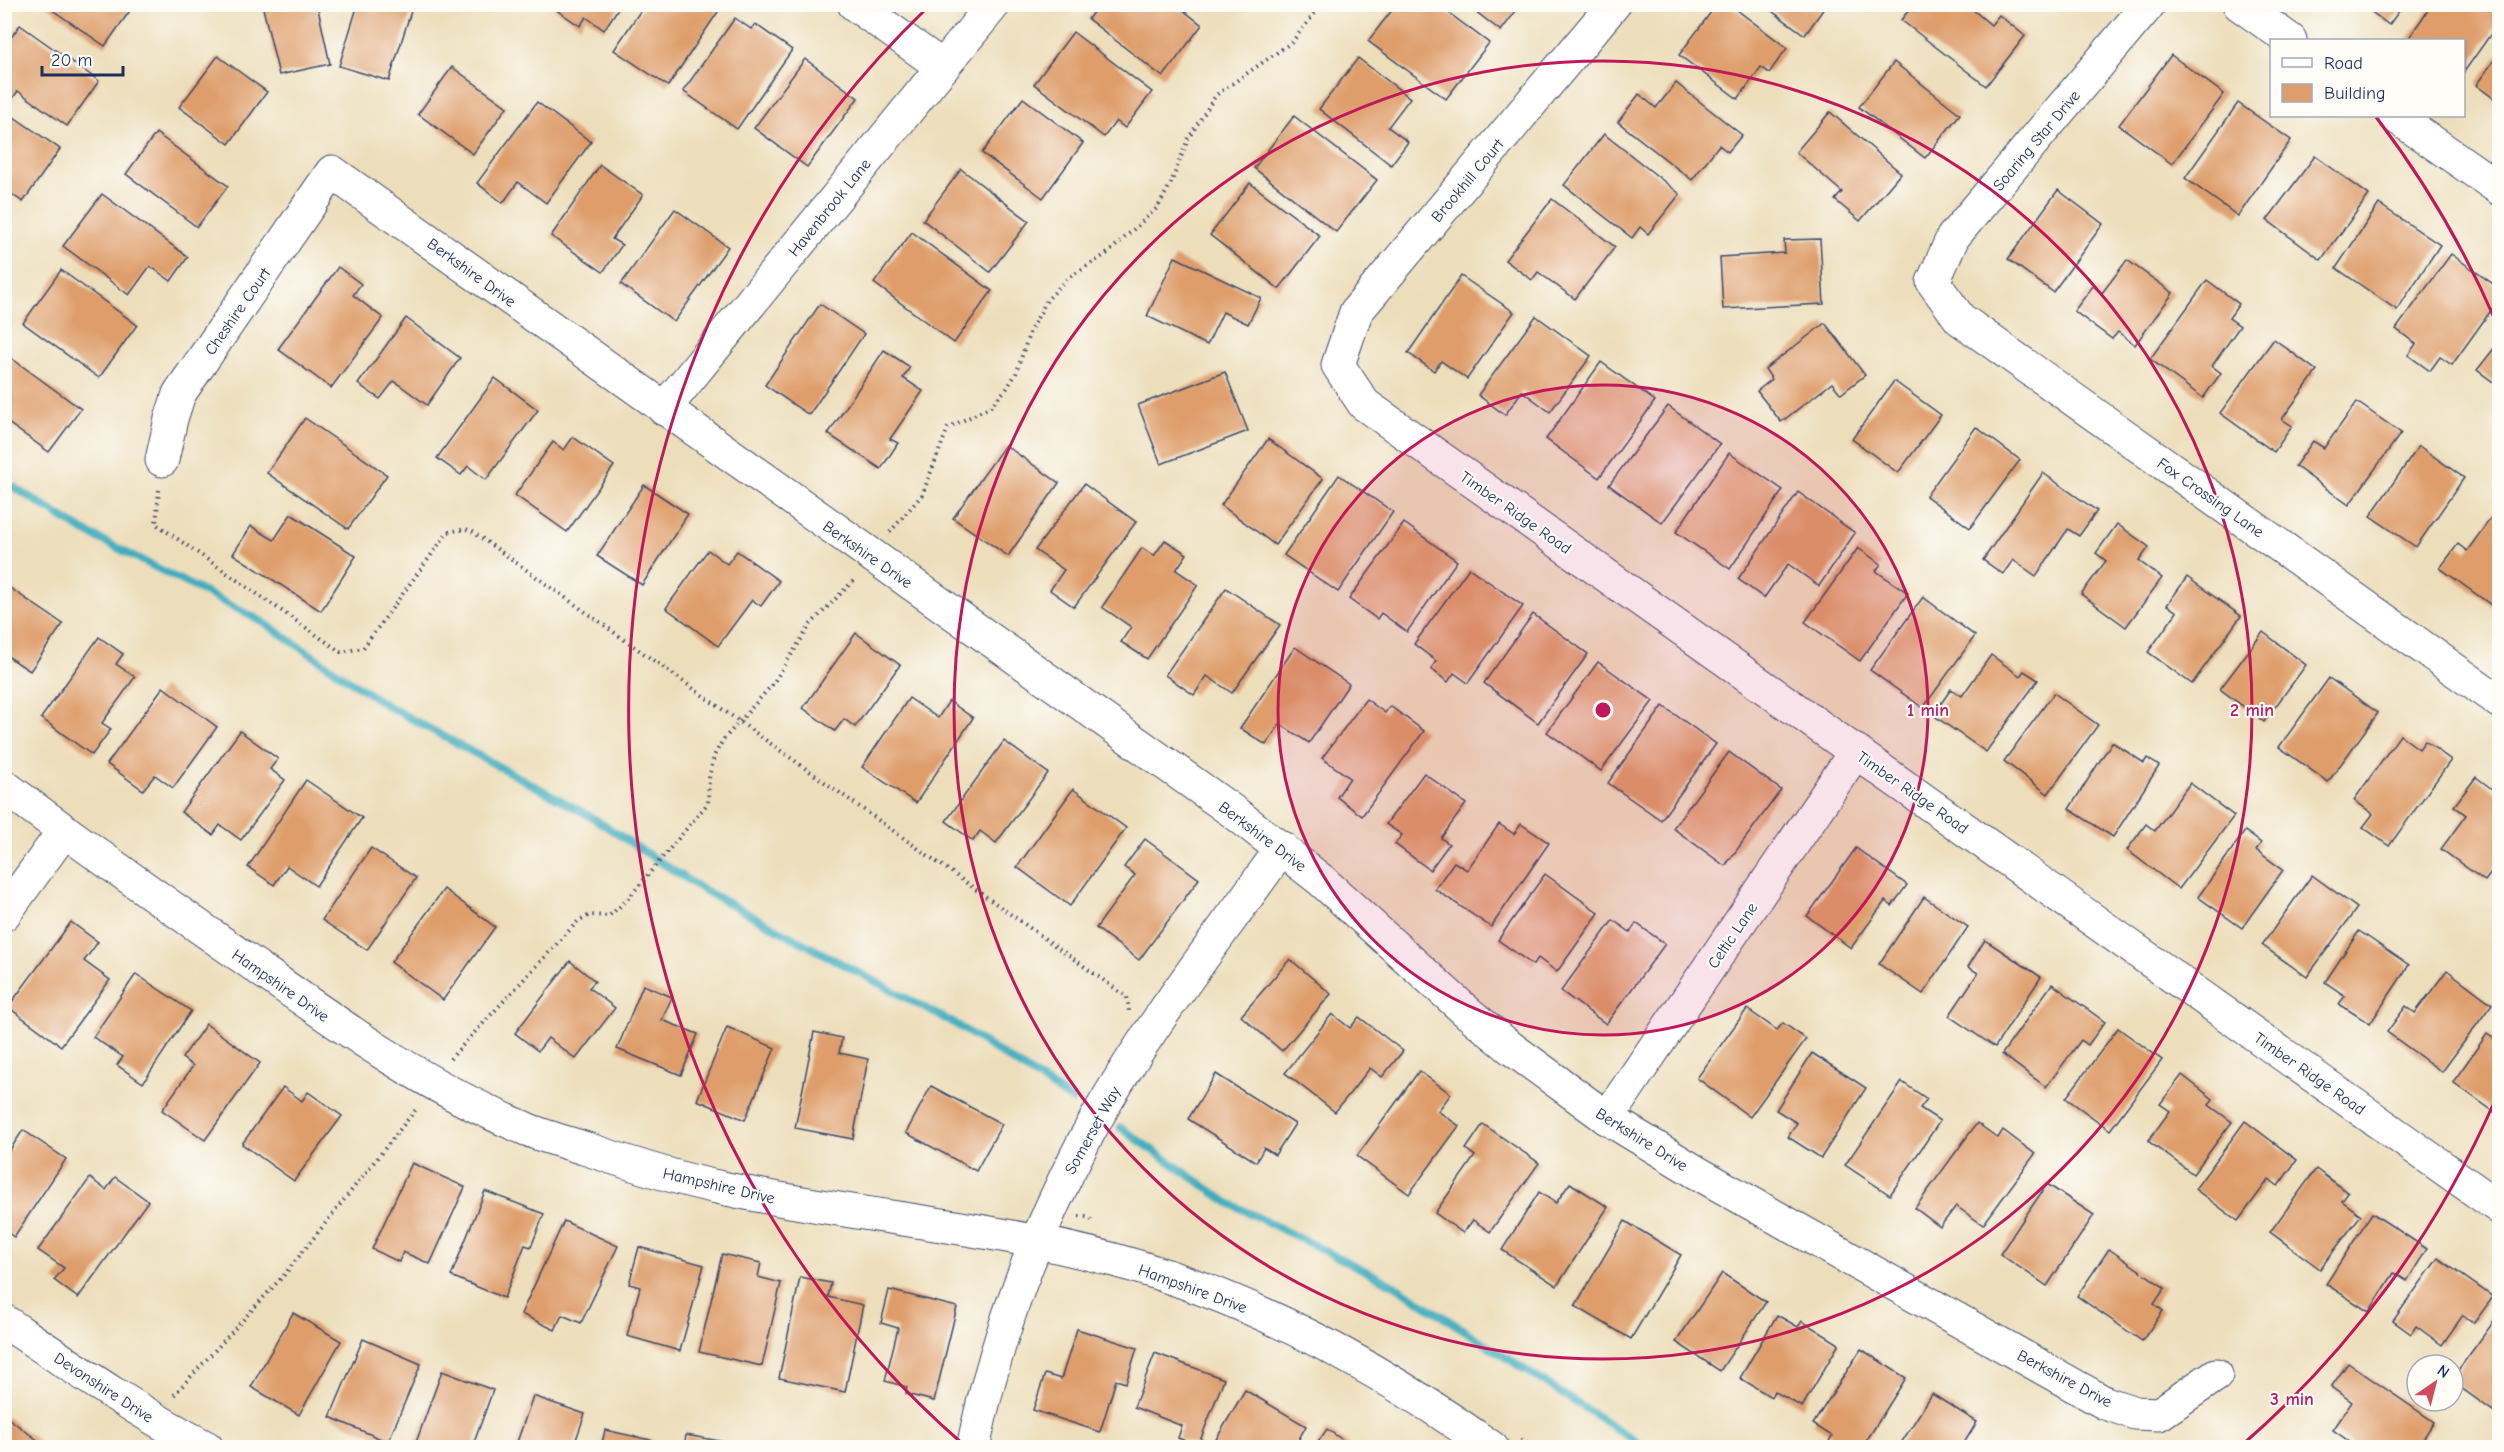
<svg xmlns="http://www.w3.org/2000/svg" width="2504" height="1452" font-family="'Comic Neue',sans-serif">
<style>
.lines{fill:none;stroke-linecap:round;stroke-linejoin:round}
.stream{stroke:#40adbe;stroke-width:8}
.building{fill:#de9d6b}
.minor-casing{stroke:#3a496c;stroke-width:35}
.path{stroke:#3a496c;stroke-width:4;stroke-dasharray:1.5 4.5;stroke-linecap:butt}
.minor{stroke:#fff;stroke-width:33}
.ring{fill:none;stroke:#c2185b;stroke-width:3}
.labels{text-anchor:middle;stroke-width:4.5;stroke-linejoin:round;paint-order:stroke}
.street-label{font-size:16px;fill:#1b2f5e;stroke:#fdfcf7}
.centre{fill:#c2185b;stroke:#fdfcf7;stroke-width:3}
.ring-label{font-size:18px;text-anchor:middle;font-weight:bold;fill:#c2185b;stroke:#fdfcf7;stroke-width:4.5;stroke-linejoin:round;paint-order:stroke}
</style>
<rect width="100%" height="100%" fill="#fdfcf7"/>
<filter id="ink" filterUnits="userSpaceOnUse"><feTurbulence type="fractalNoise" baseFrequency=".0167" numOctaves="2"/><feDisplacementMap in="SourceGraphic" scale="12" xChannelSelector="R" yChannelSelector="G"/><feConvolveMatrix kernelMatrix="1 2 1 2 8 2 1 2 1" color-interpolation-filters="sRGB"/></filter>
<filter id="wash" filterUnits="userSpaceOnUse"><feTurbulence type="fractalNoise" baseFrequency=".008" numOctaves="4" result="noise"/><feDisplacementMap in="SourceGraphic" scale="24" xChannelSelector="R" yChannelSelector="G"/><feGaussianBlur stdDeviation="1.35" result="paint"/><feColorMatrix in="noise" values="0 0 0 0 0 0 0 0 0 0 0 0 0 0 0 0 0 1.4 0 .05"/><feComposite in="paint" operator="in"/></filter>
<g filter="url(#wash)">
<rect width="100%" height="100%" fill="#eddebb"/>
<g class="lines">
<g class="stream">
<polyline points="4,481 82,530 263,622 386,705 590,816 700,888 957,1025 1072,1100"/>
<polyline points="1121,1128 1229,1203 1396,1286 1646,1448"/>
</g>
</g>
<g id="blocks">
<g class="building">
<polygon points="262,4 317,4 330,64 279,75"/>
<polygon points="358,4 399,4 412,8 389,81 339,66"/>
<polygon points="559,4 621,4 604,30 586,17 580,26 555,9"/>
<polygon points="645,4 719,4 722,6 668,86 614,50"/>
<polygon points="1099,4 1175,4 1202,25 1163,77 1088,19"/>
<polygon points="1466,4 1521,4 1501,31"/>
<polygon points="1717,4 1729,4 1787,48 1769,73 1761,67 1738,99 1679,55"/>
<polygon points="1762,4 1827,4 1805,35"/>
<polygon points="1914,4 1966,4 1991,25 1999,15 2025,36 1986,86 1901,20"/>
<polygon points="2361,4 2404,4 2389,25"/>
<polygon points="2432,4 2500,4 2500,21 2464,72 2464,40 2411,40 2408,39"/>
<polygon points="45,5 134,5 105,46"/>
<polygon points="1396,5 1438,5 1489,43 1446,99 1368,41"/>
<polygon points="735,18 751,29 755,24 792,50 737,129 683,91"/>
<polygon points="20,25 99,81 67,126 18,91 13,98 4,91 4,47"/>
<polygon points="1073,32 1152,92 1125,128 1116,121 1104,137 1034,84"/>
<polygon points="2500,52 2500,103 2476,85"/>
<polygon points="2171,55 2224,94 2172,164 2119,125"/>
<polygon points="218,56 267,92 229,144 179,107"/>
<polygon points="1358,58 1410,98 1388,127 1408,142 1391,165 1319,109"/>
<polygon points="805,59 858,98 807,167 754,128"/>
<polygon points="1894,62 1960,114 1925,158 1859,107"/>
<polygon points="452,67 507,107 473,154 418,114"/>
<polygon points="1676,83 1742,135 1728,152 1719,145 1692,180 1618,122 1639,94 1656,108"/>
<polygon points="1023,98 1083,143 1043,198 982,153"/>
<polygon points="537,102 591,142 546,203 518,182 503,203 477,183"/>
<polygon points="2238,103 2291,140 2238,216 2185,178"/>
<polygon points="4,110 60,149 23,202 4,189"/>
<polygon points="1830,112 1901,173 1860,221 1835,200 1842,192 1796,152"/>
<polygon points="1294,116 1377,180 1336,232 1254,168"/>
<polygon points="156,133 228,186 197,227 126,174"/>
<polygon points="1604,134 1680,194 1648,234 1640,227 1632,238 1564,185"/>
<polygon points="2315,156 2369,195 2321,260 2267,220"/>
<polygon points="600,165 643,195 612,239 622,245 603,272 551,236"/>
<polygon points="961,169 1029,221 990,272 923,220"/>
<polygon points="1250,183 1320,236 1279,289 1210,235"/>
<polygon points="2058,190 2103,224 2053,292 2008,259"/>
<polygon points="102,194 188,257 171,281 150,266 129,295 63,246"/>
<polygon points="1552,199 1615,247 1575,299 1538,272 1532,280 1505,260"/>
<polygon points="2379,204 2440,245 2397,310 2336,268"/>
<polygon points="675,209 728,247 674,322 621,284"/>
<polygon points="912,232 992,291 954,343 874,283"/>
<polygon points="1820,239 1824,304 1723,309 1720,257 1785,253 1784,240"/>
<polygon points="2451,254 2500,289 2500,298 2452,365 2440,357 2430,371 2408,355 2416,344 2396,329"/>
<polygon points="1175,257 1261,298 1248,324 1223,312 1207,345 1147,316"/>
<polygon points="2127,260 2173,293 2135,345 2118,332 2112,339 2074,311 2093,286 2102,293"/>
<polygon points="338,267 361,284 353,295 383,318 331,388 278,349"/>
<polygon points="61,270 137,325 99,378 23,323"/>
<polygon points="1461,276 1514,312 1467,379 1441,361 1434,371 1408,353"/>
<polygon points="2207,280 2239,304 2229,318 2240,326 2212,366 2221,373 2203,398 2150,359"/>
<polygon points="820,304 864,334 809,415 765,385"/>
<polygon points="1536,316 1591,356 1550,412 1522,391 1505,415 1478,395"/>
<polygon points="406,318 460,358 427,405 394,381 380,399 358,384"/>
<polygon points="1825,323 1865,375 1841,394 1832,383 1781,422 1757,391 1772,379 1765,369"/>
<polygon points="2274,339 2317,371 2282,419 2292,426 2274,452 2220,413"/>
<polygon points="2500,341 2500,387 2477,370"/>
<polygon points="884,350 910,367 903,378 923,391 890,439 898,443 881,469 828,434"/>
<polygon points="7,355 81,409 49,452 4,420 4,358"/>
<polygon points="1601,362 1655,401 1599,478 1546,439"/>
<polygon points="1225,372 1248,431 1161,464 1138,405"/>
<polygon points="495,378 538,410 486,480 468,466 461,475 437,458"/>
<polygon points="1894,381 1941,415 1898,473 1852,439"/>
<polygon points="2357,402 2401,433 2349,505 2295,466 2313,441 2324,448"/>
<polygon points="1668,406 1720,444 1662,523 1609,485"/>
<polygon points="305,418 387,475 348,529 267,473"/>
<polygon points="1976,427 2020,460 1970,528 1926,496"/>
<polygon points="573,437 614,466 567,532 515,495 553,442 564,450"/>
<polygon points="1268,439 1323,479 1275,545 1221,505"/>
<polygon points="1005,445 1059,483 1008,556 953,518"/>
<polygon points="2419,446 2464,478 2416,547 2370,516"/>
<polygon points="1729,453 1783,490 1730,569 1676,532"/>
<polygon points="2043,473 2097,511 2079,536 2068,529 2036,576 2013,560 2003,574 1983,560"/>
<polygon points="1339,475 1393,512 1338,592 1284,555"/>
<polygon points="1084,484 1136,522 1074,607 1050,590 1064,570 1035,550"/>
<polygon points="644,485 688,514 642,585 597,556"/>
<polygon points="1798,492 1855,533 1819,586 1788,564 1764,598 1738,579"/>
<polygon points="2498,508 2500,509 2500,599 2494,607 2440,568 2458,544 2467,551"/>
<polygon points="291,514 356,556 321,611 233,554 251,526 274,540"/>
<polygon points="1404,523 1457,561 1407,632 1381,613 1377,619 1349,599"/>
<polygon points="2117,524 2149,547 2139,561 2162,578 2126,627 2081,594 2106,561 2096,553"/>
<polygon points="1165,540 1187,554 1176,570 1198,585 1147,659 1121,642 1131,627 1102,607 1142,548 1154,556"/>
<polygon points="1858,548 1881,564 1876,571 1908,593 1860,661 1805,622"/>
<polygon points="708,550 727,564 737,551 779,581 761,606 752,600 718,646 666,608"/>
<polygon points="1469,568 1523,606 1468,683 1454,673 1448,682 1431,669 1436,661 1414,644"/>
<polygon points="2187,577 2241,616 2192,684 2148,652 2177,612 2167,605"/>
<polygon points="7,586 63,624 30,671 4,654 4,588"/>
<polygon points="1226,588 1280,625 1232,693 1207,676 1194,695 1165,675"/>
<polygon points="1923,597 1975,636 1923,708 1870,670"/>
<polygon points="1533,614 1588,654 1538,723 1484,683"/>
<polygon points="2263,632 2306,665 2264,722 2220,689"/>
<polygon points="856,633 900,665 855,727 844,719 835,731 803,708"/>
<polygon points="99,637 123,654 116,664 135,677 102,723 111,729 92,755 41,718"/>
<polygon points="1295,647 1349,684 1309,743 1280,724 1266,745 1240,728"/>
<polygon points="1991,655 2020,676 2024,671 2038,680 1986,752 1933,715 1951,689 1962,696"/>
<polygon points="1598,662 1653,701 1601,771 1547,732"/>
<polygon points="2329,678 2378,713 2328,782 2279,747"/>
<polygon points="163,687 217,727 173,788 155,775 143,790 107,764"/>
<polygon points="2054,693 2098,725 2048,794 2004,761"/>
<polygon points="909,698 938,718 949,701 973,718 916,803 862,767"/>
<polygon points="1366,699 1385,713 1390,706 1424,731 1362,816 1337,797 1350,778 1322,758"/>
<polygon points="1663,706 1716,744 1661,820 1608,783"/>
<polygon points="240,731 278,759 270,769 285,780 241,840 220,825 213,835 181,812"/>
<polygon points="2400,735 2419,749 2425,741 2451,760 2389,846 2363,827 2373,814 2354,800"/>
<polygon points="1004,741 1048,773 996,843 980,831 973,841 946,821"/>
<polygon points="2112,742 2144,763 2147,758 2159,766 2113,837 2069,809"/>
<polygon points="1729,752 1781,790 1725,866 1673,828"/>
<polygon points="1424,773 1466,804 1441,838 1449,844 1430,870 1395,844 1402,835 1386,824"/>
<polygon points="2476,777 2500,795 2500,861 2485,881 2441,849 2466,815 2454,806"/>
<polygon points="306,780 362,818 316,886 287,866 274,885 248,867"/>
<polygon points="2190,783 2234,816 2179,889 2127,850 2146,824 2155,831"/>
<polygon points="1073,789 1126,828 1070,906 1017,867"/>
<polygon points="1499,824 1514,834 1521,824 1549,843 1491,927 1435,889 1454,862 1467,870"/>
<polygon points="2245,831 2261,843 2256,850 2283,870 2242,928 2198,897"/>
<polygon points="1145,839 1199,879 1139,960 1096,928 1135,875 1124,867"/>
<polygon points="371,848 416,878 367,950 322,920"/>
<polygon points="1856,848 1907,885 1892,906 1885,901 1851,948 1807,916"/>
<polygon points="1545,874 1599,913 1557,972 1538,958 1533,965 1498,940"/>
<polygon points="2312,875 2357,908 2307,977 2262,945"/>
<polygon points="444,889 495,927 443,1000 391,962"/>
<polygon points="1924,897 1968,927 1923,994 1879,964"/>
<polygon points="1613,920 1630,932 1636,923 1665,944 1606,1024 1561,991"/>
<polygon points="71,922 98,942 84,961 110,980 61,1046 8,1007"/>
<polygon points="2359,931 2409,965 2370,1024 2339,1004 2345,996 2325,982"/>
<polygon points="1985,940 2041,977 1995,1047 1949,1016 1978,973 1968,967"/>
<polygon points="1290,959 1331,994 1282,1051 1241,1016"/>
<polygon points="570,961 595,981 589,988 615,1008 576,1059 548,1038 538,1051 515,1033"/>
<polygon points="2447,970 2492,1004 2442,1072 2387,1032 2406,1006 2415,1013"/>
<polygon points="136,974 191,1011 143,1083 117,1065 123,1057 93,1037"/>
<polygon points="2052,984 2105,1022 2088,1045 2081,1040 2046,1087 2002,1054"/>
<polygon points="643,985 672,997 662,1020 698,1034 681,1075 617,1049"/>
<polygon points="1747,1009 1777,1030 1783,1023 1806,1039 1750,1117 1697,1078"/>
<polygon points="1332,1014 1350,1028 1359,1017 1403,1051 1382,1077 1370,1068 1335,1112 1285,1073"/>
<polygon points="206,1024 260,1063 205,1140 162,1110 193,1066 182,1058"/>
<polygon points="727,1027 775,1048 745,1120 697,1100"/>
<polygon points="2118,1028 2162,1060 2110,1130 2066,1098"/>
<polygon points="814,1032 842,1038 839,1053 868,1059 853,1139 795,1128"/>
<polygon points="2487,1034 2500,1043 2500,1110 2497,1114 2453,1082"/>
<polygon points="1812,1053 1866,1088 1821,1158 1788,1137 1797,1123 1776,1110"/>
<polygon points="1419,1071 1451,1094 1438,1111 1459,1126 1409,1194 1357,1156"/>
<polygon points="1216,1074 1295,1124 1275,1155 1264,1148 1256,1162 1188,1119"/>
<polygon points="2182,1075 2213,1099 2209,1105 2232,1122 2193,1174 2148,1141 2170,1111 2160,1104"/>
<polygon points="1902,1082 1927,1099 1920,1108 1940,1121 1890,1195 1845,1165"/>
<polygon points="931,1086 1002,1124 976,1171 906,1133"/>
<polygon points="283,1087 302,1101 308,1092 342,1116 294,1181 242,1144"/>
<polygon points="2245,1121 2297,1160 2278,1186 2269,1179 2238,1221 2195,1189"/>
<polygon points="1977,1123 1998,1138 2003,1130 2035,1154 1983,1225 1956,1206 1940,1227 1915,1208"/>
<polygon points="1483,1124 1539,1163 1490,1232 1473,1220 1463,1233 1435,1213 1475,1156 1466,1149"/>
<polygon points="23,1130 66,1159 14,1237 4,1230 4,1159"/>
<polygon points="412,1163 465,1187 430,1264 403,1252 399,1262 372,1249"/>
<polygon points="2316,1169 2348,1193 2342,1201 2361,1215 2320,1269 2270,1232"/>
<polygon points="115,1177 148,1201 78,1298 54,1280 64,1268 38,1250 90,1178 106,1190"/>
<polygon points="1570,1183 1608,1207 1557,1286 1502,1250 1539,1192 1556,1203"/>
<polygon points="2047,1184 2094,1215 2047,1286 2000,1254"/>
<polygon points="485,1191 544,1214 531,1247 525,1245 504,1298 451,1276"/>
<polygon points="2372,1213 2427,1249 2407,1281 2394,1273 2369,1312 2326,1284"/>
<polygon points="564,1221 618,1246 581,1323 562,1315 555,1330 521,1314"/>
<polygon points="1625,1221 1681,1255 1631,1339 1575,1306"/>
<polygon points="639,1247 704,1265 680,1351 627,1336 640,1287 629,1284"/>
<polygon points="2109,1249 2165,1288 2154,1304 2163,1311 2142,1341 2077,1296"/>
<polygon points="722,1254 761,1263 758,1277 781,1283 762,1366 699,1352"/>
<polygon points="2438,1258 2493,1297 2474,1323 2463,1315 2442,1345 2416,1326 2411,1334 2393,1321"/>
<polygon points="1722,1273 1766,1302 1720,1371 1676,1342"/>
<polygon points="800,1277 831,1283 828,1297 863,1305 845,1392 779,1378"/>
<polygon points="889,1290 957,1307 934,1401 906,1394 907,1387 885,1381 898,1328 881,1323"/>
<polygon points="293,1313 341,1341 299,1415 251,1387"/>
<polygon points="2500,1313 2500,1402 2493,1411 2453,1382 2453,1377"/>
<polygon points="1777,1315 1798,1327 1802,1321 1839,1344 1802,1407 1774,1391 1771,1397 1740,1378"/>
<polygon points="1077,1329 1137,1348 1126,1383 1116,1380 1100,1432 1033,1410 1045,1374 1061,1379"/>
<polygon points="363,1339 421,1364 388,1442 330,1417"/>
<polygon points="1861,1349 1906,1378 1862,1448 1831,1448 1827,1445 1832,1436 1813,1424"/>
<polygon points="1155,1353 1224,1379 1198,1446 1178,1438 1182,1426 1134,1407"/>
<polygon points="2348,1363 2434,1422 2417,1448 2359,1448 2333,1430 2352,1402 2331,1387"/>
<polygon points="442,1371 493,1390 472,1448 414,1448"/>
<polygon points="1245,1390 1306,1426 1294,1448 1211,1448"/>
<polygon points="1932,1394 1977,1422 1961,1448 1898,1448"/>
<polygon points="533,1396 585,1414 573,1448 515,1448"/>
<polygon points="4,1415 48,1448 4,1448"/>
<polygon points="1327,1429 1354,1448 1314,1448"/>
<polygon points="605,1430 655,1441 653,1448 601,1448"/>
<polygon points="686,1435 747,1446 747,1448 684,1448"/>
</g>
</g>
</g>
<g filter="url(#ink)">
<use href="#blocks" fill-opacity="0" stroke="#3a496c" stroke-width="1.5"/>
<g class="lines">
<g class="minor-casing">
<g id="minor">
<polyline points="854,4 943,67"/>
<polyline points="1614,4 1356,312 1338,365 1364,404 2500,1208"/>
<polyline points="2149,4 1953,237 1933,282 1960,319 2500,702"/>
<polyline points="2239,4 2290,40"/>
<polyline points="2395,116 2500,189"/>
<polyline points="664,409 994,4"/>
<polyline points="162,460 171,419 179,394 332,172 1235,813 1321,880 1466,1011 1511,1048 1607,1118 1696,1172 2105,1403 2135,1413 2159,1414 2216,1375"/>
<path d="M4,786C82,845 161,900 241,956C331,1019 421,1085 524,1128C544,1137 566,1142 587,1149C631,1164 677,1179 722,1188C852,1216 986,1225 1114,1260C1251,1297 1377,1366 1492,1448"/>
<polyline points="4,914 64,831"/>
<polyline points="1607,1118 1856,751"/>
<path d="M4,1321C71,1366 136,1411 207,1448"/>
<path d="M973,1448C995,1340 1033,1238 1084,1141C1139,1037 1214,944 1282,848"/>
</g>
</g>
<g class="path">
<polyline points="159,490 156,524 341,652 363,648 448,532 466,529 473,532 1127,997 1129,1011"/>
<polyline points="890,532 922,495 948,428 990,407 1007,388 1016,374 1030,331 1047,300 1068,278 1108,253 1158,207 1171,183 1188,139 1216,95 1292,42 1322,4"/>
<polyline points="450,1059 578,921 590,915 609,916 627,900 708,803 709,778 714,756 723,740 772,685 811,624 856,578"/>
<polyline points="1079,1216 1087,1217 1094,1222"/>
<polyline points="174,1395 285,1274 417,1108"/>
<polyline points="1521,1439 1532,1448"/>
</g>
<use href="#minor" class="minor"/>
</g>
</g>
<circle cx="1603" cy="710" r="325" fill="#c2185b" fill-opacity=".12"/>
<g class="ring">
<circle cx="1603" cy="710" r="325"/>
<circle cx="1603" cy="710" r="649"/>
<path d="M2496 1098A974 974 0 0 1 2242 1445M964 1445A974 974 0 0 1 926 9M2376 117A974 974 0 0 1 2496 322"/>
</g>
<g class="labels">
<g class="street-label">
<text transform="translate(2036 140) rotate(-50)" y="6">Soaring Star Drive</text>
<text transform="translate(1467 180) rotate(-50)" y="6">Brookhill Court</text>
<text transform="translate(829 207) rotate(-51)" y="6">Havenbrook Lane</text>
<text transform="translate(472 272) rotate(36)" y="6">Berkshire Drive</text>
<text transform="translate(237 311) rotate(-55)" y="6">Cheshire Court</text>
<text transform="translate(2211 497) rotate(35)" y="6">Fox Crossing Lane</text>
<text transform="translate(1516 512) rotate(35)" y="6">Timber Ridge Road</text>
<text transform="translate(868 554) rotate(35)" y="6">Berkshire Drive</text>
<text transform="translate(1913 792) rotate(35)" y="6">Timber Ridge Road</text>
<text transform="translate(1263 836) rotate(37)" y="6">Berkshire Drive</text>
<text transform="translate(1732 935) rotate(-56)" y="6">Celtic Lane</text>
<text transform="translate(281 985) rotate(35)" y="6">Hampshire Drive</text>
<text transform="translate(2310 1073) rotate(35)" y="6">Timber Ridge Road</text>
<text transform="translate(1092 1130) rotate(-61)" y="6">Somerset Way</text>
<text transform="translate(1642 1139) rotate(32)" y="6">Berkshire Drive</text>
<text transform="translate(719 1185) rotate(13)" y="6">Hampshire Drive</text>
<text transform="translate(1193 1288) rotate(20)" y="6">Hampshire Drive</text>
<text transform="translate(2065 1378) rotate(28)" y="6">Berkshire Drive</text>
<text transform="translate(104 1387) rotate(33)" y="6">Devonshire Drive</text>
</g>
</g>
<circle cx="1603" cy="710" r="9" class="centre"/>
<g class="ring-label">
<text x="1928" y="716">1 min</text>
<text x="2252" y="716">2 min</text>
<text x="2292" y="1405">3 min</text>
</g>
<rect width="2504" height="1452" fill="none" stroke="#fdfcf7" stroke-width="24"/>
<rect x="2270" y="39" width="195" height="78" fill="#fdfcf7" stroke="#a3aaba" stroke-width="1.5"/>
<rect x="2282" y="58" width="30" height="9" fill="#ffffff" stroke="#a3aaba" stroke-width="1.5"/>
<text x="2324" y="69" font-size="18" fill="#1b2f5e">Road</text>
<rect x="2282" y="84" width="30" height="18" fill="#de9d6b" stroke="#a3aaba" stroke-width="1.5"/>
<text x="2324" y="99" font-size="18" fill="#1b2f5e">Building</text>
<g transform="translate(2435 1383) rotate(35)"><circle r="28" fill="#fdfcf7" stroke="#a3aaba" stroke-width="1.5"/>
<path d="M0-4.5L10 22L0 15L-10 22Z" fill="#d1495b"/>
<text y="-9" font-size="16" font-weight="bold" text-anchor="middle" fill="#1b2f5e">N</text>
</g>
<path d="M42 66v9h81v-9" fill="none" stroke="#1b2f5e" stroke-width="3"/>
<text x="51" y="66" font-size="18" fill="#1b2f5e" stroke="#fdfcf7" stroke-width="4.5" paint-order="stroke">20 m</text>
</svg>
